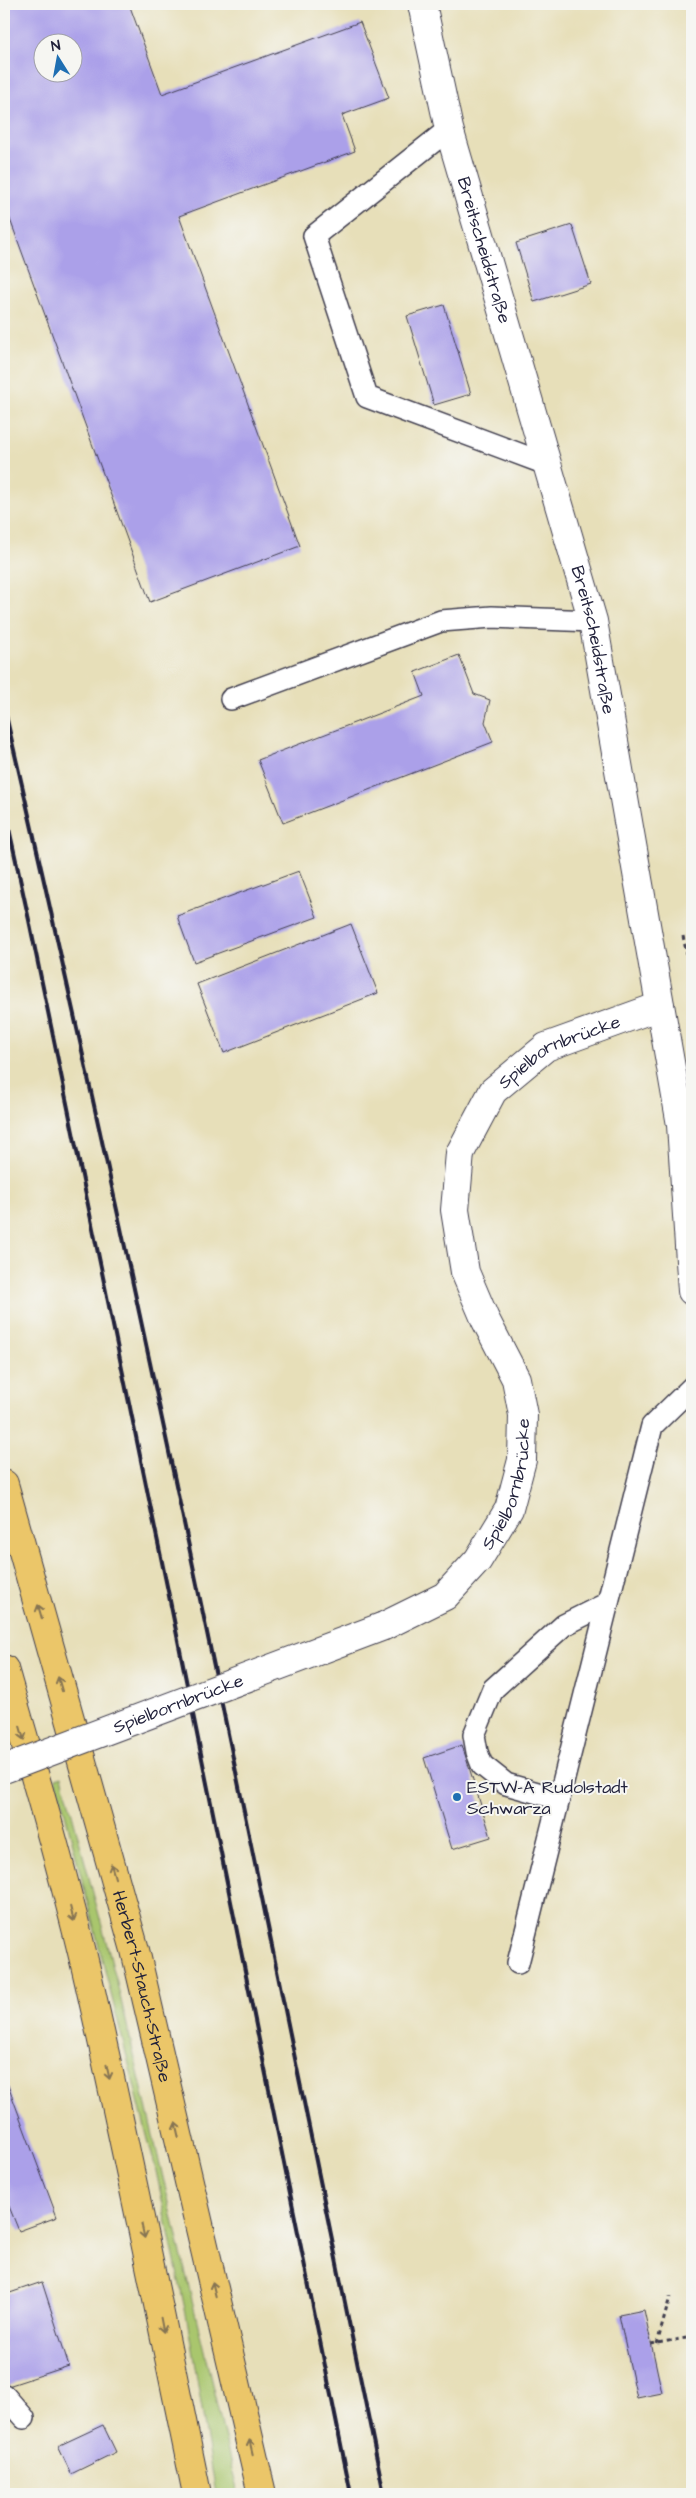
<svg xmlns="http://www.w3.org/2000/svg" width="696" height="2498" font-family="'Architects Daughter',sans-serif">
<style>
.green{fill:#a9c66d;stroke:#667454}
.building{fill:#aba0e9;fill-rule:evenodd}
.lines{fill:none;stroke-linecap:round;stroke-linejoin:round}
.lane-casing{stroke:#403e4e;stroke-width:24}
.street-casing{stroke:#403e4e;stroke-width:30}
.primary-casing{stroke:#403e4e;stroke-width:30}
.path{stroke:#403e4e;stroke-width:3;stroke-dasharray:4 4;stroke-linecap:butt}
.lane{stroke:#fff;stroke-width:21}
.street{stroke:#fff;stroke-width:28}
.primary{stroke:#ebc669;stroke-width:28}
.rail{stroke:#22223b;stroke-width:4}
.street-bridge-casing{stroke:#403e4e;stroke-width:30;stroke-linecap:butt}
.street-bridge{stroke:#fff;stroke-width:28}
.oneway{stroke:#867452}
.poi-dot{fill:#1f6fb2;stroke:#f6f6f2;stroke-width:2}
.labels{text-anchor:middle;stroke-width:4;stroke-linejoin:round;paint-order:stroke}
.street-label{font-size:18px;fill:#22223b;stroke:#f6f6f2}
.poi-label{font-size:18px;fill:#22223b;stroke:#f6f6f2;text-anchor:start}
</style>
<rect width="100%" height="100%" fill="#f6f6f2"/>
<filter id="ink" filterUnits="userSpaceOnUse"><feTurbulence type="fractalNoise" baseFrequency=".02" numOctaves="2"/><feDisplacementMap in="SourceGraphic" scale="10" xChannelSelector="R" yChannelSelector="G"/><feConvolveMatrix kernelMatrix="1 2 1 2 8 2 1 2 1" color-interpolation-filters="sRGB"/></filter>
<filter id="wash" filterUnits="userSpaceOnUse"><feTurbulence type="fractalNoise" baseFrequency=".0096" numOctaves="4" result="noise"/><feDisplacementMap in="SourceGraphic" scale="20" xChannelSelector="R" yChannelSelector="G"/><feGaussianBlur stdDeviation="1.12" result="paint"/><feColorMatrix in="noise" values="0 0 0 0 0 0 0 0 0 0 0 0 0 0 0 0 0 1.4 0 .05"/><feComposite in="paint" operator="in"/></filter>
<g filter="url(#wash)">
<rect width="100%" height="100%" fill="#e7dfb9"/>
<polygon class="green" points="62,1776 116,1979 238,2494 216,2494 187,2319 156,2171 56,1778"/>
<g id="blocks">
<g class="building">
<path d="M4,4H129L162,94L360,22L389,98L342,115L355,151L179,216L300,546L150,602L4,203ZM42,42H72V72H42Z"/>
<polygon points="572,225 591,284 534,302 516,243"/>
<polygon points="444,305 471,394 434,405 407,316"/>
<polygon points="459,655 474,694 490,700 485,722 493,742 283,823 258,760 424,696 415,672"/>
<polygon points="299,871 317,917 194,962 177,916"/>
<polygon points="351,924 378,993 224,1053 197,984"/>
<polygon points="462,1745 491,1837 452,1849 424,1758"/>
<polygon points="4,2075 57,2217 19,2231 4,2194"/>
<polygon points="42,2282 69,2366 8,2386 4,2374 4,2295"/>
<polygon points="644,2310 662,2393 637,2398 619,2315"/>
<polygon points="103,2425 116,2452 71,2474 58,2446"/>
</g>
</g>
</g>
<g filter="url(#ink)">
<use href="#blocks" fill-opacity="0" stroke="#403e4e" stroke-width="1"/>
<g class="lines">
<g class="lane-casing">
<g id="lane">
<polyline points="449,129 314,236 367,397 546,464"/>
<polyline points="231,699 441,621 492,617 593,621"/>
<polyline points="559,1799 506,1784 482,1765 477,1752 474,1735 493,1689 564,1625 608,1603"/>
<polyline points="518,1963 652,1426 692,1387"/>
<polyline points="4,2395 24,2418"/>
</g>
</g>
<g class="street-casing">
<g id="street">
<path id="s1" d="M422,4L449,129L593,621L681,1125L692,1291"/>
<path id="s2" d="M384,1626L445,1596L478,1560L509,1509L522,1460L523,1415L516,1379L485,1319L465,1272L455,1210L460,1153L493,1091L546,1047L660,1006"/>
</g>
</g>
<g class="primary-casing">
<g id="primary">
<path id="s3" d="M4,1484L135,1950L262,2494"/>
<path d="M4,1669C33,1769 62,1868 86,1969C126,2144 161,2319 197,2494"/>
</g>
</g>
<g class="path">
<polyline points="683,936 692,979"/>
<polyline points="651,2344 692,2337"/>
<polyline points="657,2344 670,2297"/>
</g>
<use href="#lane" class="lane"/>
<use href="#street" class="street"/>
<use href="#primary" class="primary"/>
<g class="rail">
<path d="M4,707C142,1300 262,1897 384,2494"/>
<polyline points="4,806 29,920 168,1591 351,2494"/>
</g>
<g class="street-bridge-casing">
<g id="street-bridge">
<path id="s4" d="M4,1769L384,1626"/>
</g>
</g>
<use href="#street-bridge" class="street-bridge"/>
</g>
<defs><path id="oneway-shaft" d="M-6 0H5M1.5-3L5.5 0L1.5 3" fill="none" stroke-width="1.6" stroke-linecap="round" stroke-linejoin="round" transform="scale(1.25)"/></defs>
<g class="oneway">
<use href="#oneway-shaft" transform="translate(40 1612) rotate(-106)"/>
<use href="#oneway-shaft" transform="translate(60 1684) rotate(-106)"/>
<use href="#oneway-shaft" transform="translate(22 1733) rotate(74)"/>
<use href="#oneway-shaft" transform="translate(113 1871) rotate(-106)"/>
<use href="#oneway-shaft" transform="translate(72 1914) rotate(76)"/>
<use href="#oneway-shaft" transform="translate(108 2072) rotate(78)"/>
<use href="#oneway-shaft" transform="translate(177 2130) rotate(-103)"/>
<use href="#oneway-shaft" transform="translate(143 2231) rotate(78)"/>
<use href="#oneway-shaft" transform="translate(214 2289) rotate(-103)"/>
<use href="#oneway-shaft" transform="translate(162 2325) rotate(79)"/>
<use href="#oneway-shaft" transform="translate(251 2447) rotate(-103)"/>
</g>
</g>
<circle class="poi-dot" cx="457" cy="1797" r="5"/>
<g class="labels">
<g class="street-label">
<text dy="6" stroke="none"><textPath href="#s1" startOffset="254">Breitscheidstraße</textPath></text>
<text dy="6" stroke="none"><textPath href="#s1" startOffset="659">Breitscheidstraße</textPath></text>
<text dy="6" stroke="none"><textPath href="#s2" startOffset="696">Spielbornbrücke</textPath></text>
<text dy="6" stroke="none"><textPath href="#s2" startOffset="200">Spielbornbrücke</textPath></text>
<text dy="6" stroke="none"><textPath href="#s4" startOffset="186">Spielbornbrücke</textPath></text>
<text dy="6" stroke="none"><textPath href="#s3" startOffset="521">Herbert-Stauch-Straße</textPath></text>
</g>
<g class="poi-label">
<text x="467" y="1793">ESTW-A Rudolstadt<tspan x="467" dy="21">Schwarza</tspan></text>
</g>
</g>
<rect width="696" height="2498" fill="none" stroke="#f6f6f2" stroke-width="20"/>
<g transform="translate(58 58) rotate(349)"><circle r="24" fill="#f6f6f2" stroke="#a1a1a9"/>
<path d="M0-4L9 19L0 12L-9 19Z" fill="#1f6fb2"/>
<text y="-8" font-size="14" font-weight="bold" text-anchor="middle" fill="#22223b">N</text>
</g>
</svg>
